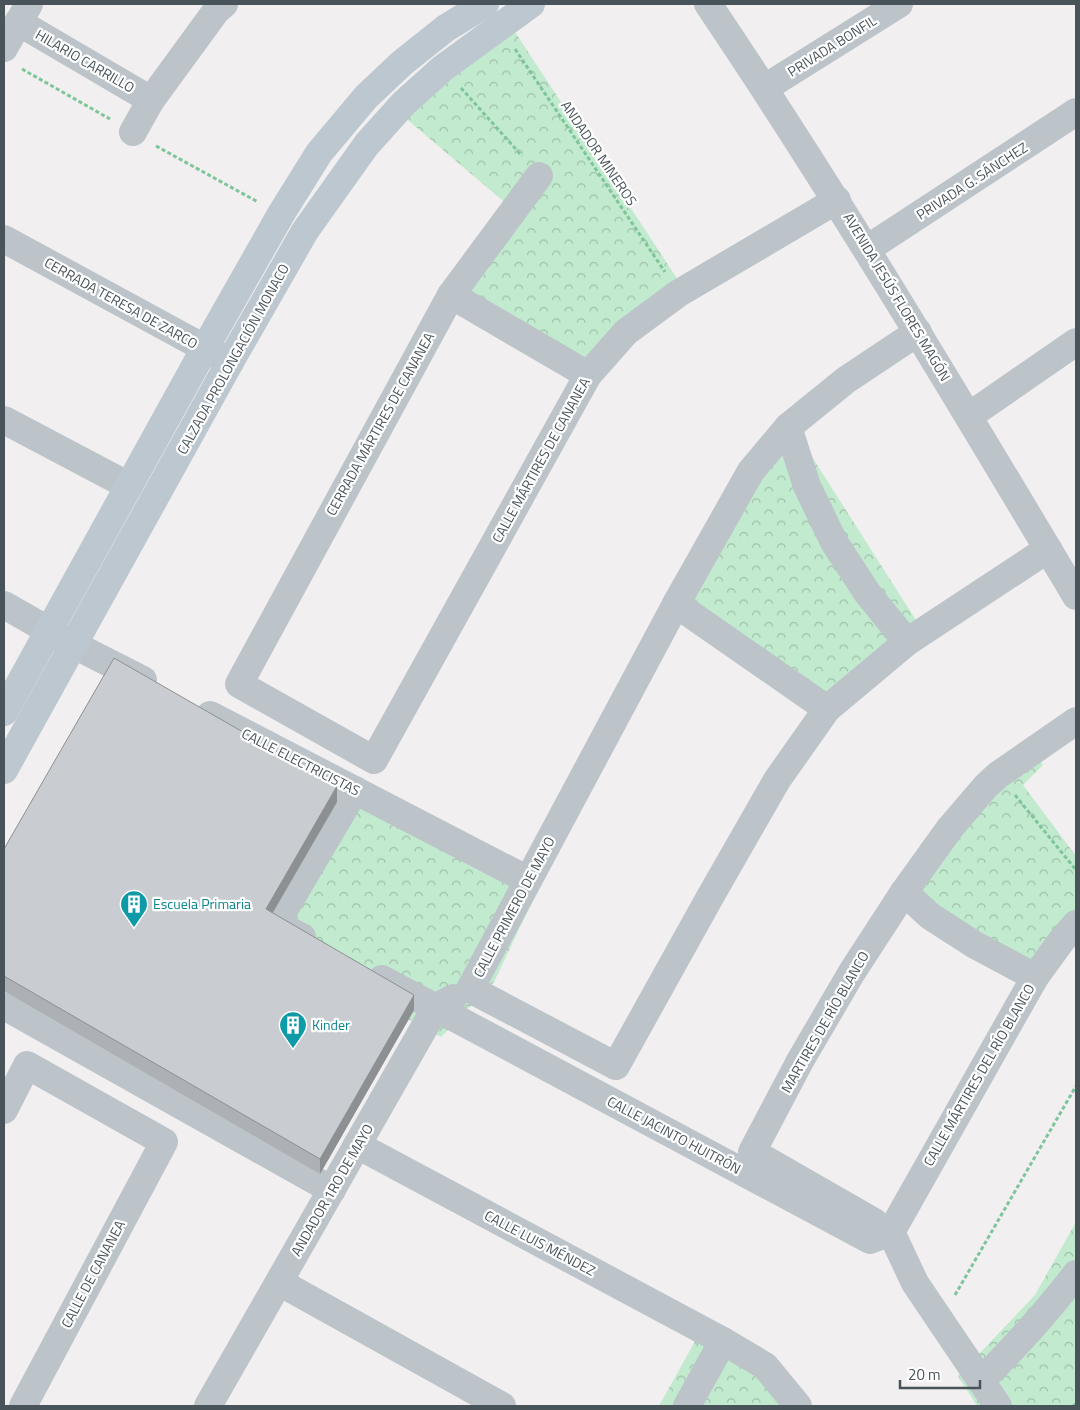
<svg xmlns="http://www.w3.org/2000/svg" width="1080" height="1410" font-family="'Titillium Web',sans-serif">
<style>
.park{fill:url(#park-crowns)}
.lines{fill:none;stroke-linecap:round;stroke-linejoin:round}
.path{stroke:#7ec59b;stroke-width:3;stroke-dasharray:4 2.5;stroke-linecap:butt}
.street{stroke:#bcc4ca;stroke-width:28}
.secondary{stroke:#bdc7cf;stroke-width:28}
.wall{fill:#adb0b4}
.shaded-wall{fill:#8d9092}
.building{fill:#c9cdd1;stroke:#8d9092}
.labels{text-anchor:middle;stroke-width:4.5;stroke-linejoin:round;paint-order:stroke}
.street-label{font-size:14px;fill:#49545a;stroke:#fff}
.culture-label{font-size:14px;fill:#0d838f;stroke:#fff;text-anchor:start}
</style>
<defs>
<pattern id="park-crowns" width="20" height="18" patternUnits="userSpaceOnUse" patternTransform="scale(1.25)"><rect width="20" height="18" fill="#c2eace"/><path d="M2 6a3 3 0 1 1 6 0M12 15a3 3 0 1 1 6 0" fill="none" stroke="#a0c0aa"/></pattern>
</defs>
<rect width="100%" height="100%" fill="#f1efef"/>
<g class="park">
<polygon points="511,26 682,286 580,382 435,300 509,206 403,116"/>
<polygon points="786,416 919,625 829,726 666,593"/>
<polygon points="1029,746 1043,765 1023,785 1076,856 1076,921 1025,979 892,894"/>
<polygon points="352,775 544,877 494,982 441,1037 252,937"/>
<polygon points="1076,1222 1076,1406 977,1406 958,1376 1035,1295"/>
<polygon points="699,1334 739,1356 788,1406 659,1406"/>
</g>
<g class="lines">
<g class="path">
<polyline points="515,49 665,272"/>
<polyline points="22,69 110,119"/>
<polyline points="461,88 522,156"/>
<polyline points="156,146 258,202"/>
<polyline points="1015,795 1076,870"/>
<polyline points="955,1295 1076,1086"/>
<polyline points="1073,1406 1076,1404"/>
</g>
<g class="street">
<path d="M708,4C838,197 957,397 1076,596"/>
<polyline points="18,22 151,100"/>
<polyline points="4,48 29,4"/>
<polyline points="765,88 899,4"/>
<polyline points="133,132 151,100 216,11 224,4"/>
<polyline points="539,176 451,295 239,684 374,760 588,375 626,332 679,293 837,200"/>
<polyline points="4,239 230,362"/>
<polyline points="867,249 1076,112"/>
<polyline points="451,295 588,375"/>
<polyline points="969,416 1076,342"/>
<polyline points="4,420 129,486"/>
<polyline points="788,427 807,486 834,542 868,594 907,642"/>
<polyline points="676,604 827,709"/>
<polyline points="4,605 74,645 143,680"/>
<polyline points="210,715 528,880"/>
<polyline points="904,892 930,916 975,945 1035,977"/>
<polyline points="302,937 276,924 355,790"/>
<polyline points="382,979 870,1240 891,1232"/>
<polyline points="470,989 616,1066 710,897 777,780 827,709 907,642 1048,549"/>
<polyline points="470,989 676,604 751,471 788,427 846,380 918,332"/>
<polyline points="4,1006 332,1190"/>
<polyline points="4,1110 27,1065 164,1142 23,1406"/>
<polyline points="357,1145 723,1341 765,1366 798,1406"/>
<polyline points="874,1222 752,1152 800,1061 852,972 904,892 950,828 986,786 998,775 1076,721"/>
<polyline points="891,1232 1035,977 1062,940 1076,924"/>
<polyline points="891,1232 915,1283 998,1406"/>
<polyline points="279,1282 502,1406"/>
<path d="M981,1381C1015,1347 1047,1312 1076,1274"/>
<polyline points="208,1406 436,1007 453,998"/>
<polyline points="687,1406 723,1341"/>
</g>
<g class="secondary">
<polyline points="4,712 205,348 281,214 319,153 366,97 402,63 446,28 485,4"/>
<polyline points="4,770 230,362 305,231 367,144 404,103 443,68 531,4"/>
</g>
</g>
<polygon class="wall" points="337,802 273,913 414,1010 320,1174 4,991 4,849"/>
<g class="shaded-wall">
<polygon points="337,786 337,802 266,924 266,909"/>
<polygon points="414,995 414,1010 320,1174 320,1159"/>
</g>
<polygon class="building" points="114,658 337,786 266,909 414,995 320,1159 4,976 4,849"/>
<defs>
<g id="building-pin" transform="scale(1.4375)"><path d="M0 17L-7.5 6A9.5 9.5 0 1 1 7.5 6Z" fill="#0f9aa8" stroke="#fff"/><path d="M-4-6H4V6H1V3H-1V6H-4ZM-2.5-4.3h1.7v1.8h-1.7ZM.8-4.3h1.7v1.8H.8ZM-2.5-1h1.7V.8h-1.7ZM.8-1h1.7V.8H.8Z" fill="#fff"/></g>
</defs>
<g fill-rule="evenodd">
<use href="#building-pin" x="134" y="904"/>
<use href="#building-pin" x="293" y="1025"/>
</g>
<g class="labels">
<g class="street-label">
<text transform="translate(832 46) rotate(-32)" y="5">PRIVADA BONFIL</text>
<text transform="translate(85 61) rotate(30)" y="5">HILARIO CARRILLO</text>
<text transform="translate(599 153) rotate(56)" y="5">ANDADOR MINEROS</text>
<text transform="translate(972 181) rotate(-33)" y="5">PRIVADA G. SÁNCHEZ</text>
<text transform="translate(897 297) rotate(59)" y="5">AVENIDA JESÚS FLORES MAGÓN</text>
<text transform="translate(121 303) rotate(29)" y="5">CERRADA TERESA DE ZARCO</text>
<text transform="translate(233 359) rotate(-61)" y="5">CALZADA PROLONGACIÓN MONACO</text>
<text transform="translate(380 424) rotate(-61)" y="5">CERRADA MÁRTIRES DE CANANEA</text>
<text transform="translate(541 460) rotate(-61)" y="5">CALLE MÁRTIRES DE CANANEA</text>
<text transform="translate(301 762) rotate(27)" y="5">CALLE ELECTRICISTAS</text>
<text transform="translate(514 907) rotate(-62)" y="5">CALLE PRIMERO DE MAYO</text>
<text transform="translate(825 1022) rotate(-60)" y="5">MARTIRES DE RÍO BLANCO</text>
<text transform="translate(979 1075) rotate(-60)" y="5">CALLE MÁRTIRES DEL RÍO BLANCO</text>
<text transform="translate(674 1135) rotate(28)" y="5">CALLE JACINTO HUITRÓN</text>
<text transform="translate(332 1190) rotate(-60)" y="5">ANDADOR 1RO DE MAYO</text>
<text transform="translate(540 1243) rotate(28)" y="5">CALLE LUIS MÉNDEZ</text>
<text transform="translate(93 1274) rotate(-62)" y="5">CALLE DE CANANEA</text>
</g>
<g class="culture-label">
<text x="153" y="909">Escuela Primaria</text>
<text x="312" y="1030">Kinder</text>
</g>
</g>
<rect width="1080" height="1410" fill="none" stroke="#49545a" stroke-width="10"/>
<path d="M900 1380v8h80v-8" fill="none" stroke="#49545a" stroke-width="2.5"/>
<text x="908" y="1380" font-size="15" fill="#49545a" stroke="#ffffff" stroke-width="4" paint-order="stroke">20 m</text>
</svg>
